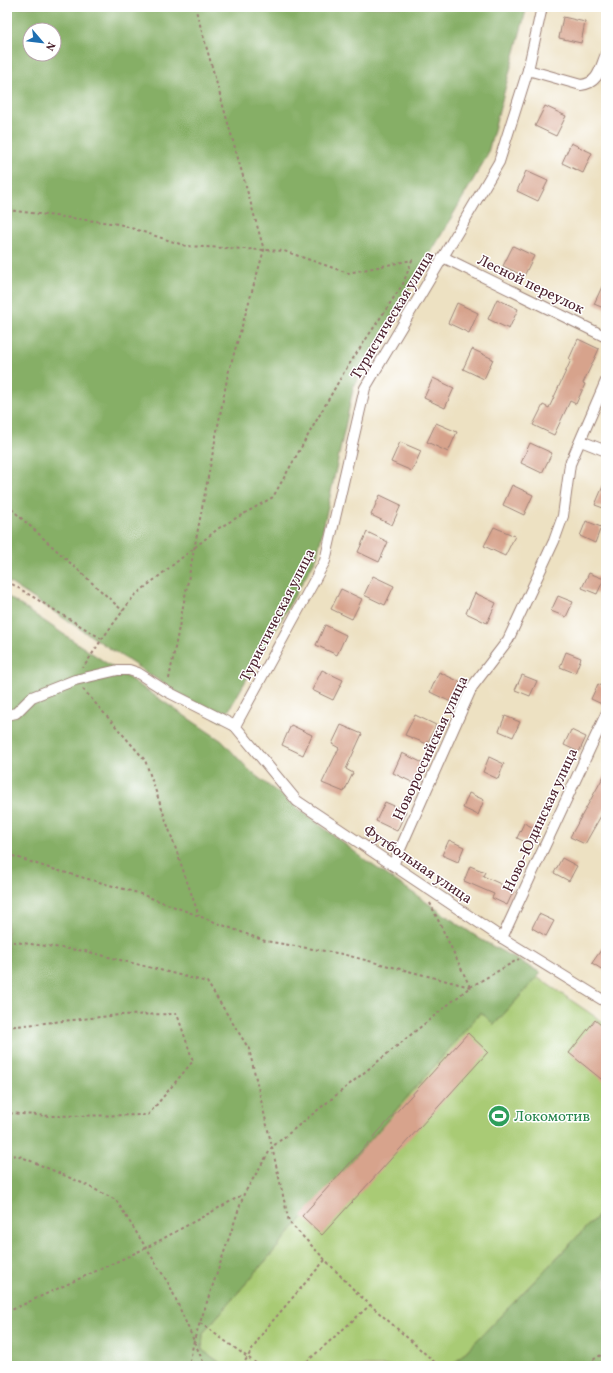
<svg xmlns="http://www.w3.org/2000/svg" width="613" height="1373" font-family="Vollkorn,serif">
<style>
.green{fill:#a9cb74;stroke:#7a7550}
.forest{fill:#86af66;stroke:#686748;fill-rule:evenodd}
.building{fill:#d7a38c}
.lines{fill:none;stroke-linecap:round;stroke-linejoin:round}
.minor-casing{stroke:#9c8076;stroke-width:12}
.path{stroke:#9c8076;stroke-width:2;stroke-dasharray:3 3;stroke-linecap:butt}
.minor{stroke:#fff;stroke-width:10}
.labels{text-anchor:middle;stroke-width:3;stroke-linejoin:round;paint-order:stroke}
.street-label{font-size:15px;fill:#4a1f2b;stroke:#fff}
.leisure-label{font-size:15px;fill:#27864d;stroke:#fff;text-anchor:start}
</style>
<rect width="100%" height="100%" fill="#fff"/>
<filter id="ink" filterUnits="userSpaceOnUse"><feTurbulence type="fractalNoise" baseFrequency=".025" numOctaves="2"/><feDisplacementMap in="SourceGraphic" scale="8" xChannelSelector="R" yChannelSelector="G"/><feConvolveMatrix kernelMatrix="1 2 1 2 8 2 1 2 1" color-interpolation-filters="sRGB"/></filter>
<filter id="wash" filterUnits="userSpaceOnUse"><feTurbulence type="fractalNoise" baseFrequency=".012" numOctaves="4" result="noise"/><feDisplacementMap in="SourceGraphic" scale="16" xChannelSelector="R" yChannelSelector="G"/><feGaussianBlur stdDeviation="0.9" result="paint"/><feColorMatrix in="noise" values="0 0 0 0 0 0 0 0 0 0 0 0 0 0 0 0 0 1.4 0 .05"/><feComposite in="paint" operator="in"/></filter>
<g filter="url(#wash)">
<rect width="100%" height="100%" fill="#ede1c2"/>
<polygon class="green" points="537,977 606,1024 606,1207 452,1366 225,1366 202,1350 203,1333 481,1012 494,1025"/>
<g class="forest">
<path d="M7,7H527L487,156L354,385L317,557L222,722L7,581ZM30,30H54V54H30Z"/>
<polygon points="7,596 222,741 251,772 368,862 480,939 541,973 494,1025 481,1012 203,1333 202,1350 225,1366 7,1366"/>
<polygon points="606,1207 606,1366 452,1366"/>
</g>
<g id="blocks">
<g class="building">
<polygon points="563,17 585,22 581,43 559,38"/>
<polygon points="545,106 566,116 556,136 535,126"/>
<polygon points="571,143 592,153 583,173 562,163"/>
<polygon points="526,171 548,181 538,201 517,191"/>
<polygon points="513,246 534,256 524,276 503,266"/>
<polygon points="606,278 606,309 594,304"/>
<polygon points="497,299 518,309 509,329 488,319"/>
<polygon points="457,303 478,313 469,333 448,323"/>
<polygon points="578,339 599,349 583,383 585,384 576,404 570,401 554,435 533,425 543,405 549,408 571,360 569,359"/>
<polygon points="472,349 493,359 484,379 463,369"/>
<polygon points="433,378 454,388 445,408 424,398"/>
<polygon points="436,423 457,432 448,452 427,442"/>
<polygon points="400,442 421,451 412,471 391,462"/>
<polygon points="530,443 552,453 542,473 521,463"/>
<polygon points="606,479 606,509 595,505"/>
<polygon points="512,485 533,495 524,515 503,505"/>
<polygon points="380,495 401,505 392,525 371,515"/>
<polygon points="586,521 601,527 595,543 580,536"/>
<polygon points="494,527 515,536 505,556 484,546"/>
<polygon points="367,532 388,542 379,562 358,552"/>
<polygon points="589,573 604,579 597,594 582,588"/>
<polygon points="373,576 394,586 385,605 364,595"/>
<polygon points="341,589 362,599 352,619 331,609"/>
<polygon points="475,593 496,603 487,623 466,613"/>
<polygon points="558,596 573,602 566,617 551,611"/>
<polygon points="325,625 346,635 337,655 316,645"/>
<polygon points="566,652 581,658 575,673 560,667"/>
<polygon points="322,670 343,680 333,700 312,690"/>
<polygon points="439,672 460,682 451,702 430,692"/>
<polygon points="522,675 537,681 530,696 515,690"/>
<polygon points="598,684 606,688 606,706 591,699"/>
<polygon points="415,715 436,725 427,744 405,735"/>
<polygon points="505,716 520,722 513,737 499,731"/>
<polygon points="291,725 312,735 303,755 282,745"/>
<polygon points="341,725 362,734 346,769 353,773 344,792 322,783 339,748 332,744"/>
<polygon points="571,730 586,737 579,752 564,745"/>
<polygon points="402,753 423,763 414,783 393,773"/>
<polygon points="489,757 504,764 498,779 483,772"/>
<polygon points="606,772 606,807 585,844 570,837"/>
<polygon points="469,793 484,800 478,815 463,808"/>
<polygon points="385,802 406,811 397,831 376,821"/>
<polygon points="524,823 538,830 532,845 517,838"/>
<polygon points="449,840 464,847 458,862 442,855"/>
<polygon points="562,858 577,866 569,881 554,873"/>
<polygon points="470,866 485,872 483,876 514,890 507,905 492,898 494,894 464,881"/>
<polygon points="539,914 554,921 546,936 532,928"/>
<polygon points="606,943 606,972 592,963"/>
<polygon points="595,1020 606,1029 606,1083 569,1053"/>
<polygon points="468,1033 488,1052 322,1235 302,1216"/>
</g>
</g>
</g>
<g filter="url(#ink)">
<use href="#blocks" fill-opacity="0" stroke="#9c8076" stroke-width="1"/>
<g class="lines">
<g class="minor-casing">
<g id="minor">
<path d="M528,70L581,85C599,83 600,68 606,54"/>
<polyline points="443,257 606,337"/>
<polyline points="581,441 606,451"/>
<polyline points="7,715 16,713 32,697 75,680 118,670 129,670 138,673 166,691 235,726 297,801 502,938 606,1002"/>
<polyline points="235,726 325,561 365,388 443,257 499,162 528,70 542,7"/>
<polyline points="393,865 472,687 508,640 554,541 563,516 570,464 606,381"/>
<polyline points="502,938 606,714"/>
</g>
</g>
<g class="path">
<polyline points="7,210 119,224 186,246 284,251 348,273 412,260 403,284 344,372 273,497 219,528 134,596 102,639 83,668"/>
<polyline points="7,505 123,611"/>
<polyline points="7,581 102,639"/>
<polyline points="169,679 228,374 264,250 195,7"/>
<polyline points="83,689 145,760 199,916"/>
<polyline points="7,854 49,868 138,893 265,941 342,954 470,987"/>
<polyline points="430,903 470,987"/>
<polyline points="7,941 85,951 207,982 249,1049 272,1147 244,1194 194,1340 189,1366"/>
<polyline points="7,1027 119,1015 177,1014 193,1061 148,1115 51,1116 7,1113"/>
<polyline points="7,1157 17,1155 82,1183 116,1200 170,1286 205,1366"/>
<polyline points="7,1312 146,1248 244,1194"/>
<polyline points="200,1323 260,1366"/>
<polyline points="242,1366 264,1331 325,1260"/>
<polyline points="302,1366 370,1305"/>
<polyline points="439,1366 357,1293 289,1222 272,1147 470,987 519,959"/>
<polyline points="583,1366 606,1352"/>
</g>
<use href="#minor" class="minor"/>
</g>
</g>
<defs>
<g id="stadium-disc" transform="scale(1.15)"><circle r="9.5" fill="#2e9e5b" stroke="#fff"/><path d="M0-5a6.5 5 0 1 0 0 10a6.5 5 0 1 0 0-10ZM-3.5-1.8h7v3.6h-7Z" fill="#fff"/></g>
</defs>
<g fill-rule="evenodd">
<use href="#stadium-disc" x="499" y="1116"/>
</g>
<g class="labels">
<g class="street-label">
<text transform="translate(531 284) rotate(26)" y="5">Лесной переулок</text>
<text transform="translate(392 315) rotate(-59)" y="5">Туристическая улица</text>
<text transform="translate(277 615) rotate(-63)" y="5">Туристическая улица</text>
<text transform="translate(430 748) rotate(-65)" y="5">Новороссийская улица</text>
<text transform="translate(540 820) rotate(-65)" y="5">Ново-Юдинская улица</text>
<text transform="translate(418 864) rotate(34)" y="5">Футбольная улица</text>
</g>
<g class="leisure-label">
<text x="514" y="1121">Локомотив</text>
</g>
</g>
<rect width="613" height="1373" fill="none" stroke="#fff" stroke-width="24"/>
<g transform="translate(42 42) rotate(118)"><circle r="19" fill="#ffffff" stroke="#b7a5aa"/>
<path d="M0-3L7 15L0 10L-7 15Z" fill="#1f6fb2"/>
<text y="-6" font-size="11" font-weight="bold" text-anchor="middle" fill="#4a1f2b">N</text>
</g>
</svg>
